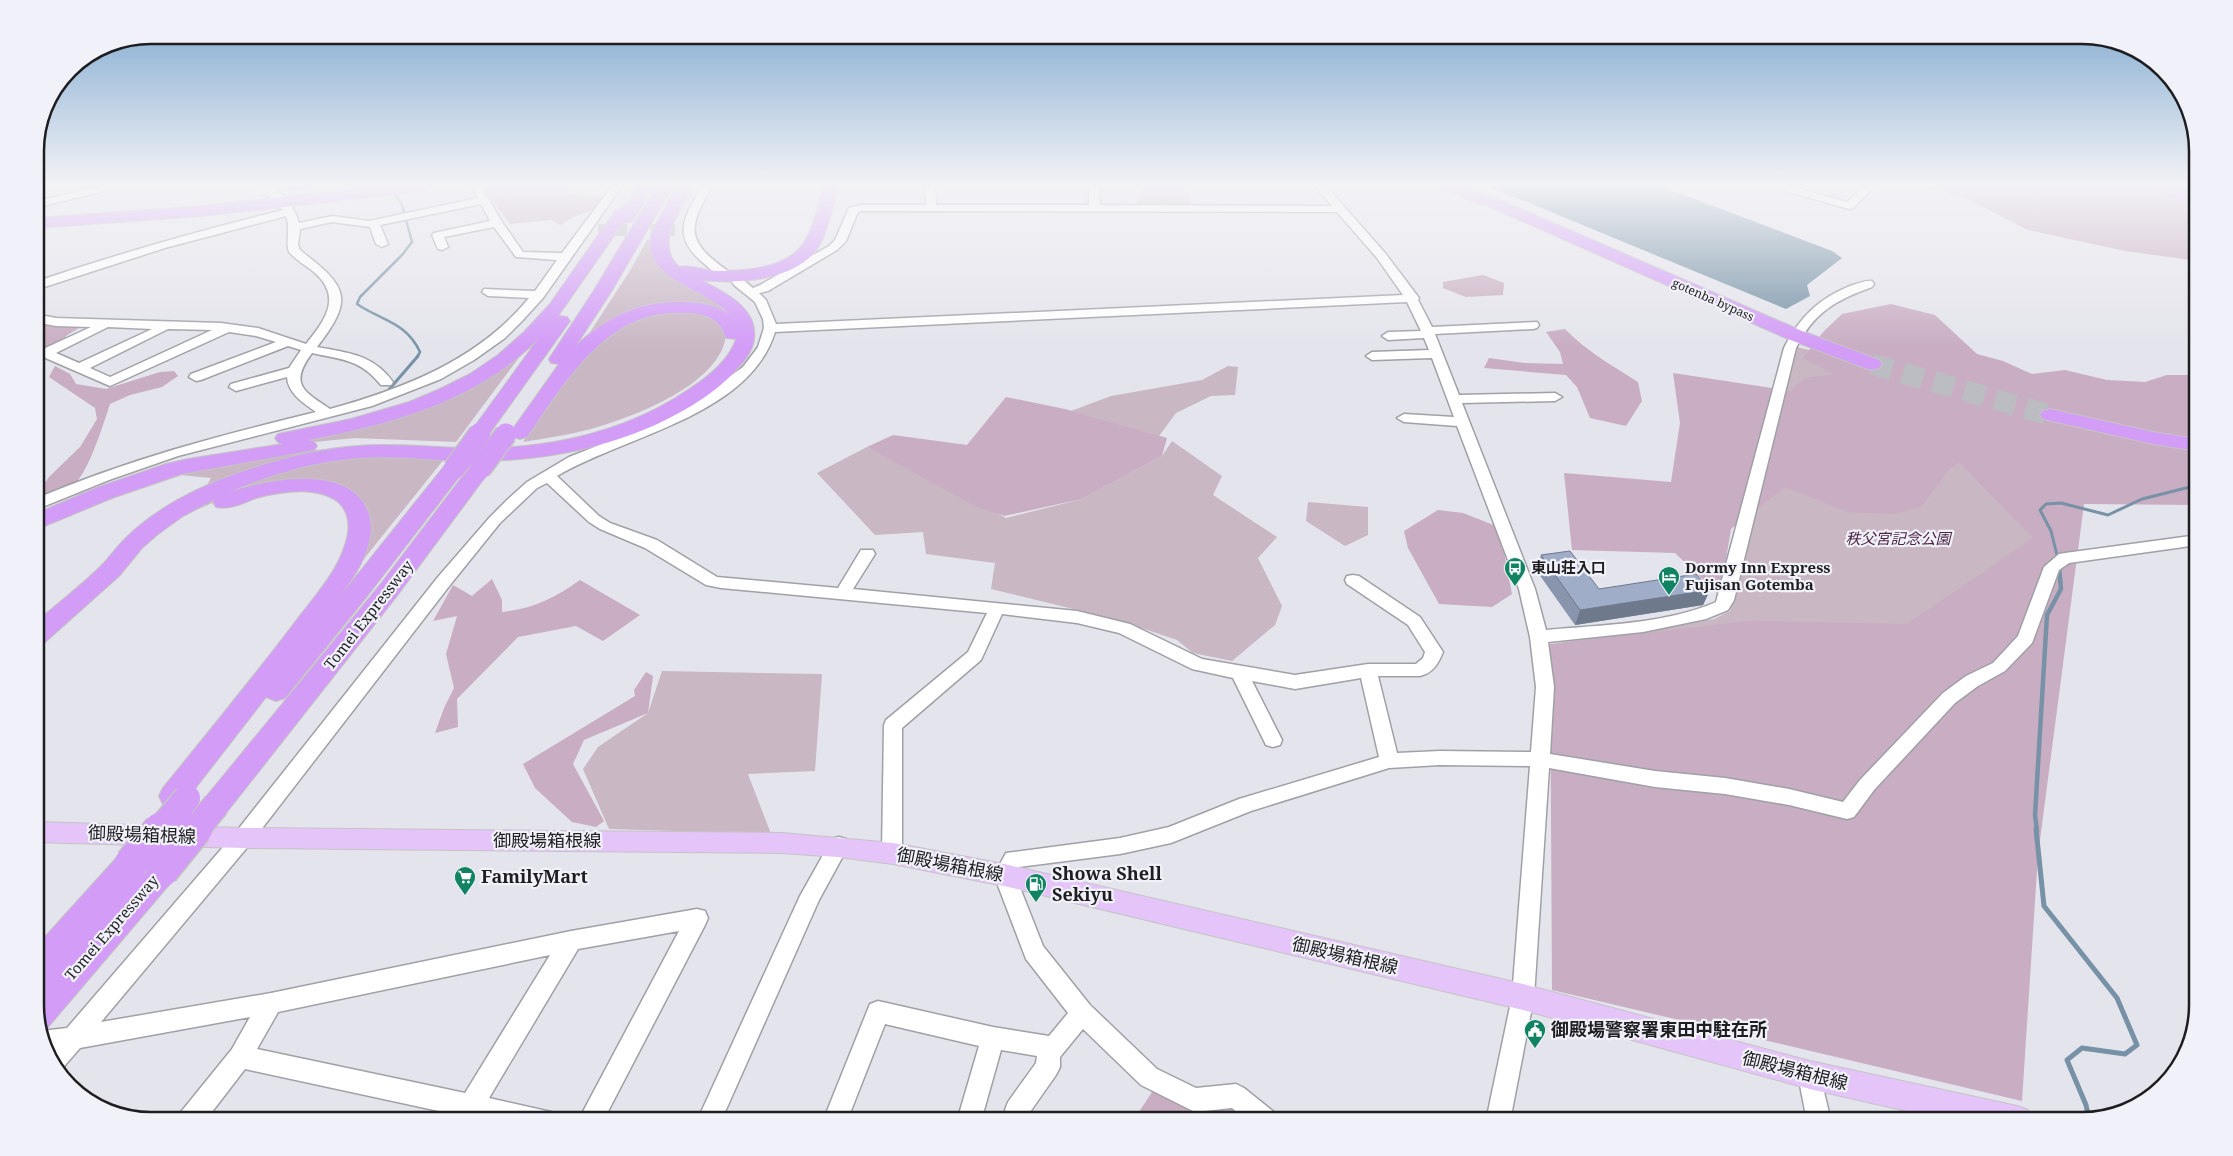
<svg xmlns="http://www.w3.org/2000/svg" width="2233" height="1156" font-family="'Noto Serif','Noto Sans JP',serif">
<style>
.green{fill:#c9b7c4}
.forest{fill:#c9adc2}
.water{fill:#7792a6}
.lines{fill:none;stroke-linecap:round;stroke-linejoin:round}
.stream-far3{stroke:#7792a6;stroke-width:2.5}
.stream-far2{stroke:#7792a6;stroke-width:3}
.stream-far1{stroke:#7792a6;stroke-width:4.5}
.stream{stroke:#7792a6;stroke-width:5}
.minor-tunnel{stroke:#bcbcc3;stroke-width:12;stroke-dasharray:12 5.5;stroke-linecap:butt}
.highway-tunnel{stroke:#bcbcc3;stroke-width:21;stroke-dasharray:21 11;stroke-linecap:butt}
.minor-casing{stroke:#a0a0a7;stroke-width:3}
.major-casing{stroke:#c4c4c5;stroke-width:2}
.highway-casing{stroke:#c4c4c5;stroke-width:2}
.minor{fill:#fff;fill-rule:evenodd}
.major{fill:#e5c4fa;fill-rule:evenodd}
.highway{fill:#d39cf7;fill-rule:evenodd}
.highway-bridge-far2-casing{stroke:#c4c4c5;stroke-width:24;stroke-linecap:butt}
.highway-bridge-far1-casing{stroke:#c4c4c5;stroke-width:29;stroke-linecap:butt}
.highway-bridge-casing{stroke:#c4c4c5;stroke-width:35;stroke-linecap:butt}
.highway-bridge-far2{stroke:#d39cf7;stroke-width:21}
.highway-bridge-far1{stroke:#d39cf7;stroke-width:26}
.highway-bridge{stroke:#d39cf7;stroke-width:32}
.wall{fill:#8995ac}
.shaded-wall{fill:#6f798c}
.building{fill:#9fadc8;stroke:#6f798c}
.labels{text-anchor:middle;stroke-width:4.5;stroke-linejoin:round;paint-order:stroke}
.far-street-label{font-size:12px;fill:#1e1e21;stroke:#f1f1f9}
.park-label{font-size:15px;font-style:italic;fill:#4a2442;stroke:#f1f1f9}
.poi-label{font-size:15px;font-weight:bold;fill:#1e1e21;stroke:#f1f1f9;text-anchor:start}
.street-label{font-size:15px;fill:#1e1e21;stroke:#f1f1f9}
.near-street-label{font-size:18px;fill:#1e1e21;stroke:#f1f1f9}
.near-poi-label{font-size:18px;font-weight:bold;fill:#1e1e21;stroke:#f1f1f9;text-anchor:start}
.rim{fill:none;stroke:#1e1e21;stroke-width:2.5}
</style>
<rect width="100%" height="100%" fill="#e4e4ec"/>
<g class="green">
<polygon points="653,238 654,250 730,307 731,319 677,304 583,343 631,269 647,240"/>
<path d="M679,310L707,315L726,331C726,383 633,417 591,429C569,435 546,438 523,442L561,387L595,344L640,316Z"/>
<polygon points="532,340 456,442 355,438 294,444 234,454 356,427 415,411"/>
<polygon points="1797,347 1809,350 1867,376 2084,504 2019,636 1557,646 1563,642 1651,631 1714,619 1730,611 1789,361"/>
<polygon points="1228,366 1238,367 1235,395 1211,396 1176,413 1159,436 1071,411 1111,396 1202,380"/>
<polygon points="1172,441 1222,476 1213,495 1277,537 1258,558 1282,606 1275,625 1232,661 1193,653 1177,640 1118,620 991,589 995,563 926,554 923,532 875,535 817,473 867,447 1006,518 1082,499 1162,456"/>
<path d="M349,447L204,490L211,478L180,475C235,459 293,451 349,447Z"/>
<polygon points="382,456 445,458 342,586 355,563 345,489 232,494 181,517 178,515 262,477 326,461"/>
<polygon points="1308,502 1368,507 1368,535 1345,546 1306,521"/>
<polygon points="662,671 822,674 815,771 748,774 771,834 609,829 583,769 598,747 648,713"/>
</g>
<g class="forest">
<polygon points="482,186 572,186 567,194 605,197 598,208 571,218 560,225 551,220 510,224"/>
<polygon points="1143,186 1187,186 1192,208 1136,205"/>
<polygon points="1920,186 2198,186 2198,261 2125,251 2028,230 1963,197"/>
<polygon points="1483,275 1504,283 1503,295 1466,297 1443,288 1443,282"/>
<polygon points="1891,304 1935,315 1977,354 2003,361 2032,374 2065,370 2107,380 2145,382 2167,375 2194,375 2198,373 2198,505 2084,504 2038,855 2022,1101 1552,990 1550,644 1749,621 1907,624 2033,538 1959,462 1948,471 1921,507 1893,514 1848,512 1785,487 1731,529 1720,596 1675,553 1572,550 1564,473 1671,482 1680,423 1673,373 1791,391 1804,378 1834,374 1803,358 1824,331 1842,314"/>
<polygon points="35,321 79,328 66,336 57,352 38,359 35,353"/>
<path d="M1565,329C1589,353 1610,364 1638,382L1642,401L1626,426L1590,418L1577,387L1566,375L1484,368L1489,358L1524,363L1563,364L1560,352L1546,332Z"/>
<path d="M55,366L70,374L76,384L106,389L160,372L174,371L178,376L162,387L130,395L110,404C104,422 88,475 73,485C64,492 47,494 36,496L49,477L80,447L97,419L95,408L49,377Z"/>
<polygon points="1006,397 1065,409 1167,438 1162,456 1082,499 1004,516 975,506 867,447 893,435 967,445"/>
<polygon points="1438,510 1463,513 1496,526 1504,552 1512,594 1492,607 1439,604 1408,548 1404,531"/>
<path d="M492,579L502,600V612C532,609 555,598 580,580L640,615L603,641L576,626L518,637L457,699L458,727L435,733L444,708L454,688L446,654L457,616L433,621L453,585L472,596Z"/>
<polygon points="646,672 653,676 648,713 584,740 573,764 604,821 596,827 572,822 535,788 523,764 635,696 634,690"/>
<polygon points="1154,1089 1236,1096 1267,1121 1133,1121"/>
</g>
<polygon class="water" points="1488,186 1661,186 1832,251 1842,258 1807,285 1810,296 1786,309"/>
<g class="lines">
<g class="stream-far3">
<polyline points="283,186 292,190 312,186"/>
<path d="M393,191L402,205L412,242L402,255L360,297L357,304C382,321 406,322 420,352L417,357"/>
</g>
<g class="stream-far2">
<polyline points="386,393 418,356"/>
<polyline points="2058,559 2051,531 2040,510 2046,504 2061,503 2108,515 2142,499 2198,485"/>
<polyline points="2059,566 2059,568"/>
</g>
<polyline class="stream-far1" points="2037,831 2035,815 2047,615 2061,589 2059,567"/>
<polyline class="stream" points="2036,829 2044,906 2117,998 2137,1045 2125,1054 2082,1048 2067,1060 2086,1105 2089,1119"/>
<polyline class="minor-tunnel" points="598,230 675,230"/>
<polyline class="highway-tunnel" points="1872,364 2050,415"/>
<g class="minor-casing">
<g id="minor">
<polygon points="99,186 117,186 116,188 35,208 35,202"/>
<path d="M258,186C261,186 267,185 270,186C283,190 296,211 299,223L332,216L369,221L478,198L471,186H481L502,222L523,252L562,253L612,186H622L543,298L523,320L505,338L474,360L441,379L372,406L178,456L109,480L35,510V499C129,459 217,436 316,412C303,403 288,393 287,377L236,391L229,387L231,384L289,368L301,350L288,346L201,380L196,381L189,377L191,374L276,342L256,336L229,332L110,386L41,356L40,353L41,350L91,327L56,326L35,322V314L56,318L221,323L258,328L306,344C325,320 343,297 314,272C306,266 296,260 289,252C285,241 291,229 286,216L165,248L35,290V282C117,254 199,231 283,210ZM481,204L490,221L434,233L432,235L438,249L442,250L448,247L444,237L494,227L516,257L557,260L535,291L484,289L482,292L488,296L529,298C478,360 405,388 330,409C303,391 289,384 312,353C343,360 360,359 381,385H391L393,382C373,354 348,353 317,347C356,297 346,286 300,250L298,245L300,229L332,222L370,227L376,244L382,247L388,244L380,225ZM108,327L152,329L79,363L56,353ZM168,329L212,330L110,377L90,368Z"/>
<path d="M702,186H712C688,228 685,241 728,271L730,273L728,275C720,278 714,272 708,267C671,238 682,220 702,186Z"/>
<path d="M925,186H935L936,205H1089V186H1099L1100,205L1332,206L1315,186H1326L1385,253L1419,298L1418,300L1432,327L1537,322L1539,325L1537,328L1533,329L1435,334L1459,395L1555,393L1562,397L1555,401L1462,403L1535,589L1546,630C1600,625 1666,624 1716,602L1784,348C1799,318 1818,299 1850,286C1857,284 1865,280 1872,281L1874,284L1872,287C1836,300 1814,312 1796,348L1734,600L1728,610L1706,619L1643,632L1548,642L1554,687L1550,754L1655,771L1725,778L1789,789L1843,802L1860,780L1943,693L1966,676L1993,663L2018,636L2044,567L2059,554L2065,553L2198,535V545L2069,563L2059,570L2032,643L2005,671L1978,686L1955,703L1874,790L1854,817L1847,819L1789,805L1725,794L1655,787L1549,768L1534,997L1510,1121H1486L1512,997L1530,766L1440,765L1389,768L1251,811L1171,843L1120,854L1019,867L1015,875L1043,946L1090,1005L1157,1069L1196,1088L1236,1084L1244,1088L1274,1112L1277,1121H1247L1232,1108L1195,1112L1141,1085L1083,1029L1060,1057V1067L1056,1075L1030,1112L1034,1121H1010L1005,1110L1008,1102L1036,1063L1037,1056L1001,1050L981,1121H957L979,1046L885,1024L847,1121H823L870,1004L878,1001L993,1027L1049,1036L1068,1013L1026,959L994,875L1006,853L1120,838L1169,827L1239,799L1379,757L1361,678L1295,689L1252,681L1282,740L1280,745L1273,747L1266,745L1233,678L1192,669L1119,633L1077,623L1002,614L981,660L902,728V853L899,859L892,862L885,859L882,853L884,725L886,720L968,652L987,613L721,588L706,585L645,548L600,529L589,522L547,483L537,488L500,523L450,585L250,844L101,1022L271,993L571,931L697,909L705,911L708,918L705,925L603,1121H578L679,931L578,949L489,1098L551,1112L554,1121H485L245,1069L205,1121H178L181,1112L232,1049L250,1017L80,1048L60,1071L57,1072L55,1070L41,1031L67,1028L236,832L438,577L490,517L508,499L527,482L569,457L648,426L693,403L743,367L758,347L764,328L763,319L755,302L734,285L732,282L734,279H742L753,288L760,285L829,246L835,240L849,208L860,205H926ZM861,211L1337,212L1377,258L1403,295L776,324L766,300L759,293L768,291L837,250L846,241L858,212ZM1407,302L1421,331L1388,332L1382,336L1388,340L1424,338L1429,350L1372,352L1366,356L1372,360L1432,358L1454,417L1404,414L1397,418L1404,422L1457,426L1519,589L1530,637L1536,687L1531,752L1440,751L1397,753L1378,676H1420C1433,673 1438,664 1443,652L1420,617L1359,576L1353,575L1347,576L1345,580L1347,584L1408,625L1425,652L1423,658L1416,664H1368L1295,675L1202,659L1130,624L1077,611L853,589L875,554L873,550H861L838,588L717,577L657,540L610,523L599,516L557,476C624,436 749,416 775,332ZM550,955L465,1093L257,1049L278,1012Z"/>
<polygon points="1774,186 1791,186 1847,202 1864,186 1875,186 1853,208 1849,209 1775,188"/>
<polygon points="839,837 846,839 849,845 819,900 721,1121 697,1121 800,896 832,839"/>
<polygon points="1810,1063 1818,1067 1831,1121 1807,1121 1798,1075 1802,1067"/>
<polygon points="1925,1090 1933,1094 1940,1121 1916,1121 1913,1102 1917,1094"/>
</g>
</g>
<g class="major-casing">
<polygon id="major" points="35,822 243,828 782,833 893,843 1004,864 1523,984 1810,1061 2017,1106 2028,1110 2032,1121 1951,1121 1810,1089 1523,1010 1004,886 893,864 838,857 782,853 243,848 35,842"/>
</g>
<g class="highway-casing">
<g id="highway">
<polygon points="382,186 432,186 429,189 424,191 202,216 35,228 35,218 202,206"/>
<path d="M638,186H654L632,222L623,223L558,316L567,317L570,321L487,437L480,439L473,437L470,433L539,338C478,401 392,424 308,440L314,442L317,446L314,450L182,474L112,498L35,530V514L96,488L166,464L188,459L283,444L278,442L275,438L278,434L351,419L409,402L440,389L470,374L498,355L524,332L550,304L615,211L628,203Z"/>
<path d="M657,186H673L611,292L575,347C606,316 643,300 686,302C702,303 718,305 730,315C710,290 643,280 651,238C654,223 670,201 677,186H693C681,210 654,244 679,267C690,264 705,271 717,271C745,271 785,269 803,244C814,229 818,205 823,186H839C833,205 829,227 820,244C800,281 737,284 701,280C726,293 762,310 753,344C748,363 719,388 702,399C636,443 554,461 475,461C436,461 397,455 358,458C312,462 268,475 227,493C263,481 336,464 363,502C371,514 373,528 369,542C364,563 351,581 338,599L446,464L454,463L462,464L465,469L368,595L285,698L276,701L266,697L183,804L173,807L163,804L159,796L163,788C207,734 251,680 293,625C312,599 337,574 346,542C351,526 349,508 334,499C312,486 279,492 256,498C243,503 230,510 216,507L213,502L215,499L183,516L158,534L142,548L119,576L44,643L35,646V623C57,604 81,586 101,566C111,556 118,545 128,536C158,507 199,487 238,473C276,460 317,449 358,446C392,443 426,447 461,448C538,451 620,435 685,392C704,380 729,362 736,339L726,338C724,334 723,328 719,325C709,313 694,313 680,313C606,310 564,384 527,437L520,439L513,437L510,433L559,364L551,363L549,359L593,292Z"/>
<polygon points="1437,186 1460,186 1505,202 1802,331 1879,360 1882,364 1879,368 1872,370 1865,368 1788,339 1493,208 1440,189"/>
<polygon points="2141,186 2164,186 2198,198 2198,208 2144,189"/>
<polygon points="2050,409 2153,432 2198,439 2198,451 2153,444 2043,419 2040,415 2043,411"/>
<polygon points="480,463 488,464 491,469 396,597 226,813 216,817 206,813 202,805 206,797 380,585 472,464"/>
<polygon points="131,850 142,854 146,863 142,872 100,919 151,862 162,858 173,862 177,871 173,880 48,1027 41,1030 35,1013 35,993 45,982 35,986 35,948 120,854"/>
</g>
</g>
<use href="#minor" class="minor"/>
<use href="#major" class="major"/>
<use href="#highway" class="highway"/>
<g class="highway-bridge-far2-casing">
<g id="highway-bridge-far2">
<polyline points="454,469 480,433"/>
<polyline points="480,469 506,434"/>
</g>
</g>
<g class="highway-bridge-far1-casing">
<g id="highway-bridge-far1">
<polyline points="159,831 187,798"/>
<polyline points="195,831 216,805"/>
</g>
</g>
<g class="highway-bridge-casing">
<g id="highway-bridge">
<polyline points="131,863 160,829"/>
<polyline points="162,871 196,829"/>
</g>
</g>
<use href="#highway-bridge-far2" class="highway-bridge-far2"/>
<use href="#highway-bridge-far1" class="highway-bridge-far1"/>
<use href="#highway-bridge" class="highway-bridge"/>
</g>
<polygon class="wall" points="1541,555 1599,589 1710,590 1703,605 1575,625 1536,570"/>
<polygon class="shaded-wall" points="1710,590 1703,605 1575,625 1580,610"/>
<polygon class="building" points="1570,551 1599,589 1696,574 1710,590 1580,610 1541,555"/>
<linearGradient id="sky" x2="0" y2="1"><stop stop-color="#7ba6ce"/><stop offset="0.53" stop-color="#f3f3f6"/><stop offset="1" stop-color="#f3f3f6" stop-opacity="0"/></linearGradient>
<rect width="2233" height="348" fill="url(#sky)"/>
<defs>
<g id="bus-pin" transform="scale(1.125)"><path d="M0 17L-7.5 6A9.5 9.5 0 1 1 7.5 6Z" fill="#0f8362" stroke="#f1f1f9"/><path d="M-5-6H5V4H4V6H2V4H-2V6H-4V4H-5ZM-3.5-4V0h7V-4ZM-3.5 1.2v1.5H-2V1.2ZM2 1.2v1.5H3.5V1.2Z" fill="#fff"/></g>
<g id="hotel-pin" transform="scale(1.125)"><path d="M0 17L-7.5 6A9.5 9.5 0 1 1 7.5 6Z" fill="#0f8362" stroke="#f1f1f9"/><path d="M-6-4.5h1.5V1H6V5H4.5V3h-9V5H-6ZM-4 0a1.8 1.8 0 1 1 3.6 0ZM.5 0V-2.5h3Q6-2.5 6 0Z" fill="#fff"/></g>
<g id="supermarket-pin" transform="scale(1.125)"><path d="M0 17L-7.5 6A9.5 9.5 0 1 1 7.5 6Z" fill="#0f8362" stroke="#f1f1f9"/><path d="M-6-5.5h2.5l.6 2H6L4.5 2H-2.5L-4.4-4H-6ZM-1.5 3.2a1.3 1.3 0 1 0 .1 0ZM3 3.2a1.3 1.3 0 1 0 .1 0Z" fill="#fff"/></g>
<g id="fuel-pin" transform="scale(1.125)"><path d="M0 17L-7.5 6A9.5 9.5 0 1 1 7.5 6Z" fill="#0f8362" stroke="#f1f1f9"/><path d="M-5.5-6h7V0h2V4h1.3V-2.5L3-4.5l.8-.8L6-3V5H2.5V1h-1V6h-7ZM-4.2-4.7v3.2H.2V-4.7Z" fill="#fff"/></g>
<g id="civic-pin" transform="scale(1.125)"><path d="M0 17L-7.5 6A9.5 9.5 0 1 1 7.5 6Z" fill="#0f8362" stroke="#f1f1f9"/><path d="M-.6-6.5H3V-4.5H.6V-3L4-1V1h2V6H-6V1h2V-1L-.6-3ZM-1.2 2.5V6h2.4V2.5Z" fill="#fff"/></g>
</defs>
<g fill-rule="evenodd">
<use href="#bus-pin" x="1515" y="568"/>
<use href="#hotel-pin" x="1669" y="577"/>
<use href="#supermarket-pin" x="465" y="877"/>
<use href="#fuel-pin" x="1036" y="884"/>
<use href="#civic-pin" x="1535" y="1030"/>
</g>
<g class="labels">
<g class="far-street-label">
<text transform="translate(1713 300) rotate(24)" y="4">gotenba bypass</text>
</g>
<g class="park-label">
<text x="1898" y="544">秩父宮記念公園</text>
</g>
<g class="poi-label">
<text x="1531" y="573">東山荘入口</text>
<text x="1685" y="573">Dormy Inn Express<tspan x="1685" dy="17">Fujisan Gotemba</tspan></text>
</g>
<g class="street-label">
<text transform="translate(369 615) rotate(-52)" y="5">Tomei Expressway</text>
<text transform="translate(112 928) rotate(-49)" y="5">Tomei Expressway</text>
</g>
<g class="near-street-label">
<text transform="translate(142 835) rotate(2)" y="6">御殿場箱根線</text>
<text x="547" y="847">御殿場箱根線</text>
<text transform="translate(950 865) rotate(11)" y="6">御殿場箱根線</text>
<text transform="translate(1345 956) rotate(13)" y="6">御殿場箱根線</text>
<text transform="translate(1795 1071) rotate(14)" y="6">御殿場箱根線</text>
</g>
<g class="near-poi-label">
<text x="1052" y="880">Showa Shell<tspan x="1052" dy="21">Sekiyu</tspan></text>
<text x="481" y="883">FamilyMart</text>
<text x="1551" y="1036">御殿場警察署東田中駐在所</text>
</g>
</g>
<path d="M0 0H2233V1156H0ZM151 44H2082A107 107 0 0 1 2189 151V1005A107 107 0 0 1 2082 1112H151A107 107 0 0 1 44 1005V151A107 107 0 0 1 151 44Z" fill="#f1f1f9" fill-rule="evenodd"/>
<path class="rim" d="M151 44H2082A107 107 0 0 1 2189 151V1005A107 107 0 0 1 2082 1112H151A107 107 0 0 1 44 1005V151A107 107 0 0 1 151 44Z"/>
</svg>
